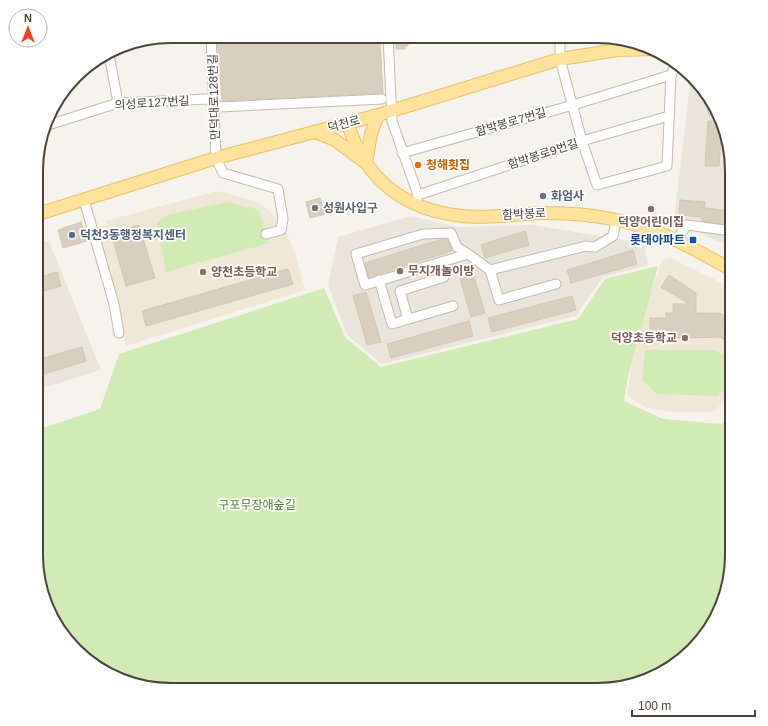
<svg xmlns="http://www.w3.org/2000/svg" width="768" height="726" font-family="Helvetica,'Noto Sans KR',sans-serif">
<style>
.residential{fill:#eae5da}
.education{fill:#efe8d6}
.green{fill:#d2eab5}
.building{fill:#d8cfc1;stroke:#d3c7b4}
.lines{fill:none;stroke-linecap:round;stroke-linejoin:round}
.minor-casing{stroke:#c2bbae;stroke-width:11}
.major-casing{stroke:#e6c16a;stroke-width:14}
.minor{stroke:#fff;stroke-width:9}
.major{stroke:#ffe39c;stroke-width:12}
.food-dot{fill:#e8710a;stroke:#fff;stroke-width:1.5}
.worship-dot{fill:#6b7280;stroke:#fff;stroke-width:1.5}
.education-dot{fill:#8d6e63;stroke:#fff;stroke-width:1.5}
.service-dot{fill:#5c6f8a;stroke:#fff;stroke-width:1.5}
.transit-dot{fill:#1a4fb4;stroke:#fff;stroke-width:1.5}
.labels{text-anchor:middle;stroke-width:3.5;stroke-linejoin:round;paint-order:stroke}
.street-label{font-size:12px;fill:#4b4439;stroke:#fff}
.food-label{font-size:12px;font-weight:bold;fill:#c56008;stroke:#fff;text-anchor:start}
.worship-label{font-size:12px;font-weight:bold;fill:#5b616d;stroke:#fff;text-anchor:start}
.education-label{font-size:12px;font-weight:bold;fill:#785e54;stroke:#fff;text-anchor:start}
.service-label{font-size:12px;font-weight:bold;fill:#4e5e75;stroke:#fff;text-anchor:start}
.transit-label{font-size:12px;font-weight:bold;fill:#164399;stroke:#fff;text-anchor:end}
.park-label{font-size:12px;fill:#4a7f2a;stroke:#fff}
.rim{fill:none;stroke:#4b4439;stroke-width:2}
</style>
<rect width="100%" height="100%" fill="#f6f3ec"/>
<g class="residential">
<polygon points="691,76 699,82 722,120 732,162 732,248 674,220"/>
<polygon points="411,216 457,227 532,225 644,243 648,265 603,277 576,316 382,364 347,335 328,285 338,237"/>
<polygon points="49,241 101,370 37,390 38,244"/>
</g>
<g class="education">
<polygon points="217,191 259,202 282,223 296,255 305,290 126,346 97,249 106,221"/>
<polygon points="671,258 732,288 732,395 713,412 673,412 647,408 627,395 632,365 645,311 662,260"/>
</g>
<g class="green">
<polygon points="228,202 259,210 269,243 166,272 157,223 167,215"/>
<polygon points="658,266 628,377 624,401 663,419 721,424 732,418 732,555 718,615 686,657 648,680 606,690 171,690 111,676 69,644 46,606 36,564 37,430 100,409 119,354 324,288 345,337 381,367 578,319 605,279"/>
<polygon points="645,350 715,350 732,361 732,384 717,396 657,394 642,379"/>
</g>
<g class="building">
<polygon points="217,36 373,36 373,43 380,42 383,93 222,101"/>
<polygon points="396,36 408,36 408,46 405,46 405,49 396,49"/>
<polygon points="708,121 722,122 719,166 705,166"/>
<polygon points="320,198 325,214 310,218 306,202"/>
<polygon points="680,200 705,202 704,208 730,211 729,225 702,221 702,217 679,215"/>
<polygon points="81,222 87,241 63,248 58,230"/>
<polygon points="139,225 155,278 126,286 111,233"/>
<polygon points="525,231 529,245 485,258 481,245"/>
<polygon points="442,239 447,239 452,251 369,277 365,263"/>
<polygon points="633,250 637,264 571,283 567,270"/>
<polygon points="470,264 485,313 471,317 457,268"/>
<polygon points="288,269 293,284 146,326 142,311"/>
<polygon points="57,272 61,286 38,293 38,278"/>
<polygon points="669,275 696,293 696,313 720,313 723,315 723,330 732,322 732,344 720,337 650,339 650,318 666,318 666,313 673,313 673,304 689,304 661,287"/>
<polygon points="366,292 381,342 367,345 353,296"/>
<polygon points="572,296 576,310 492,332 488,318"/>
<polygon points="469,321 473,336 391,358 387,344"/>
<polygon points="82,347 86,361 37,376 37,360"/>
</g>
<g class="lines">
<g class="minor-casing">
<g id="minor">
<polyline points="211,36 216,158 223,173 278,189 283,219 281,230 266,234"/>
<polyline points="388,36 392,121 418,195 417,200"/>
<polyline points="560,36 560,59 582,141 597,185 667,166 671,75 676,64"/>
<polyline points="109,54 118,103"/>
<polyline points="714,106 713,111 719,115"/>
<polyline points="45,126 118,103 207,99 220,107 382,99"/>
<polyline points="402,153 573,105 671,75"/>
<polyline points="732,162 732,170"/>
<polyline points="418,195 582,141 669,116"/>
<polyline points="84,200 114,304 119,333"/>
<polyline points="676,240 687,225 732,231"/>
<polyline points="468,254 457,247 451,233 423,234 356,254 365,285 468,254 490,270 586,246 595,247 613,236 616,220"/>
<polyline points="490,270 499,300 556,284"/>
<polyline points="379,280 392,324 453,306"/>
<polyline points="408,319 400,291 444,277"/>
</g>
</g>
<g class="major-casing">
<g id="major">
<path d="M348,124C365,179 404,210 462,216C490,219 519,213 547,213C570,213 594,215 616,220C661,229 692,248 732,270"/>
<polyline points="315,132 335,140 366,163 371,134 378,115"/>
<polyline points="38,214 216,158 378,115 560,59 618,50 653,49"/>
</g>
</g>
<use href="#minor" class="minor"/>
<use href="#major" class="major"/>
</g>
<circle class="food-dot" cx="418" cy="165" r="4"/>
<g class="worship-dot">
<circle cx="543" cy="196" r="4"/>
<circle cx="315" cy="208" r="4"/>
</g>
<g class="education-dot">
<circle cx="651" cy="209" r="4"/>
<circle cx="400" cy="271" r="4"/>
<circle cx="203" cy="272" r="4"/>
<circle cx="685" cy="338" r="4"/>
</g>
<circle class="service-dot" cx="72" cy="235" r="4"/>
<rect class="transit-dot" x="689" y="236" width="8" height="8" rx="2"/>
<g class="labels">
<g class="street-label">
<text transform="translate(214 97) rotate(-92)" y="4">만덕대로128번길</text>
<text transform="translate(152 103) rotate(-4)" y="4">의성로127번길</text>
<text transform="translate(511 122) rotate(-16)" y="4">함박봉로7번길</text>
<text transform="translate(344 124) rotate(-15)" y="4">덕천로</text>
<text transform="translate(543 154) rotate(-18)" y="4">함박봉로9번길</text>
<text transform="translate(524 214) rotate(-3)" y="4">함박봉로</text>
</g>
<g class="food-label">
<text x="426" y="169">청해횟집</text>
</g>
<g class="worship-label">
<text x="551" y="200">화엄사</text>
<text x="323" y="212">성원사입구</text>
</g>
<g class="education-label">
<text x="651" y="226" text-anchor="middle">덕양어린이집</text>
<text x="408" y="275">무지개놀이방</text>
<text x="211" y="276">양천초등학교</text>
<text x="677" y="342" text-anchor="end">덕양초등학교</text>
</g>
<g class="service-label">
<text x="80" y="239">덕천3동행정복지센터</text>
</g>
<g class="transit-label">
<text x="685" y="244">롯데아파트</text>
</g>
<g class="park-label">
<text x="257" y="509">구포무장애숲길</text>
</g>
</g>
<path d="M0 0H768V726H0ZM171 43H597A128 128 0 0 1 725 171V555A128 128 0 0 1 597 683H171A128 128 0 0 1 43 555V171A128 128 0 0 1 171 43Z" fill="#fff" fill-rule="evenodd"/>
<path class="rim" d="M171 43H597A128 128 0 0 1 725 171V555A128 128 0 0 1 597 683H171A128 128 0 0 1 43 555V171A128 128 0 0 1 171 43Z"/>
<g transform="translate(28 28)"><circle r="19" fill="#ffffff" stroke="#b7b4b0"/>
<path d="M0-3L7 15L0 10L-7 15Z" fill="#fc3f1d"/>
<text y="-6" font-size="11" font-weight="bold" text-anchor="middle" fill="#4b4439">N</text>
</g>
<path d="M632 710v6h123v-6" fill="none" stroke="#4b4439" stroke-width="2"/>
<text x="638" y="710" font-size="12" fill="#4b4439" stroke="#ffffff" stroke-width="3" paint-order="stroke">100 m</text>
</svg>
